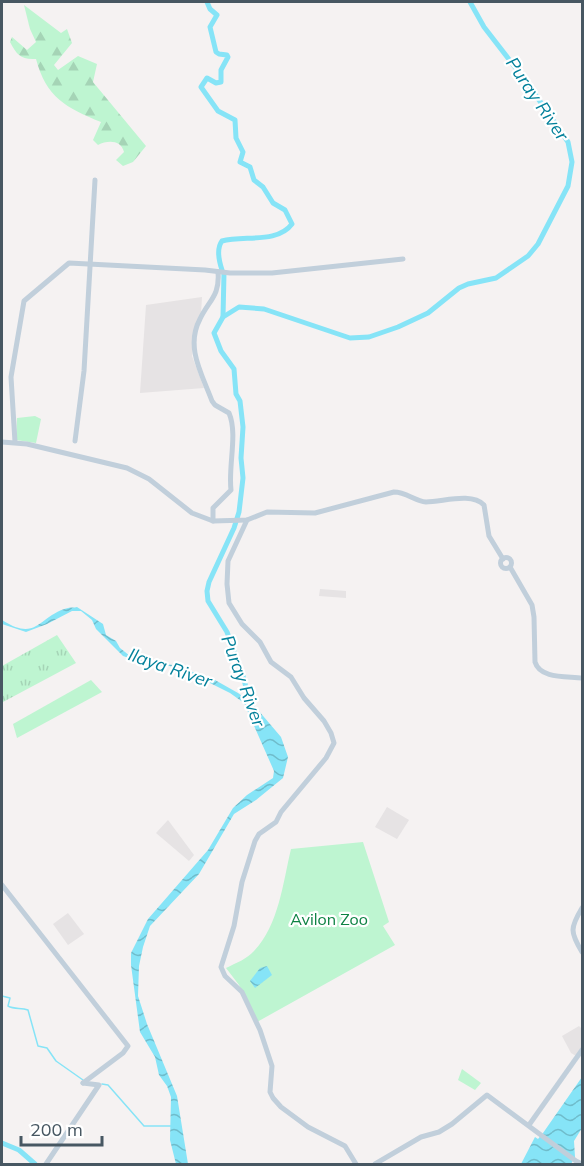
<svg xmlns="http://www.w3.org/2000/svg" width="584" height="1166" font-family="Mulish,sans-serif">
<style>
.education{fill:#e6e3e4}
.grass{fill:url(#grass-tufts)}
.forest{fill:url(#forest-firs)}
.green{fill:#bef5d1}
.water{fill:url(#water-waves)}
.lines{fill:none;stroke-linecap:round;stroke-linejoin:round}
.stream{stroke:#86e4f7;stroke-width:1.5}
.river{stroke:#86e4f7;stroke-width:5}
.secondary{stroke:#c1cfdb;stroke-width:5}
.labels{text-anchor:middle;stroke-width:4.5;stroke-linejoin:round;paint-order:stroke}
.park-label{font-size:16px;fill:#0d8243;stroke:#fff}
.water-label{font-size:18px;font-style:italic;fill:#03819b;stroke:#fff}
</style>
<defs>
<pattern id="grass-tufts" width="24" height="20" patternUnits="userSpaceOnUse" patternTransform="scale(1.5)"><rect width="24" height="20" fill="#bef5d1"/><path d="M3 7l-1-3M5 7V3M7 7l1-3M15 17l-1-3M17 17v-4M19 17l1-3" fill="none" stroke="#a5d4b6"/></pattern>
<pattern id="forest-firs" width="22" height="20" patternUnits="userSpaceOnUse" patternTransform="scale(1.5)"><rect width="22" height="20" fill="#bef5d1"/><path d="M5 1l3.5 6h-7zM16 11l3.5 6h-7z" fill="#a5d4b6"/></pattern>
<pattern id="water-waves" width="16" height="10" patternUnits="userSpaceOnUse" patternTransform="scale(1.5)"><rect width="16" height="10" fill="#86e4f7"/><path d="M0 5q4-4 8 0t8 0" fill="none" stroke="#6fbccb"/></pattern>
</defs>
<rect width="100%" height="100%" fill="#f5f2f2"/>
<g class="education">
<polygon points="202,297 201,314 194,332 192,356 204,388 140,393 146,305"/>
<polygon points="320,589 346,591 346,598 319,596"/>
<polygon points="387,807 409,820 397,839 375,827"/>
<polygon points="168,820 194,855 189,861 156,833"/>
<polygon points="68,913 84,934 68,945 53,924"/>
<polygon points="579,1026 582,1029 582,1046 578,1057 571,1053 562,1036"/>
</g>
<polygon class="grass" points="57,635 76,663 3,702 2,666"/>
<path class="forest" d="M24,5L61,33L67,29L72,43L54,65L58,70L78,56L97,64L93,82L146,146L133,162L123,166L116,160L124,152C121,140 108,140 98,145L93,140L101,122C66,108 46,97 36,59C21,60 17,55 10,42L12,37L27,50L36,42L30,29Z"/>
<g class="green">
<polygon points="35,416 41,419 36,443 16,440 17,418"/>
<polygon points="91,680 102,692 17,738 13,724"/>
<path d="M363,842L389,922L383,926L395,945L257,1022L239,985L226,968C236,963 247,959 254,951C279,925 283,882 291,849Z"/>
<polygon points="462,1069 481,1083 475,1090 458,1080"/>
</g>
<g class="water">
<path d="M77,607L103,624L106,635L116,641L120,648L130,656L143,661L173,665L215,680L238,693L252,703L281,737L288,757L283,778L256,800L234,814L199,874L150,926L143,947L139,966L138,996L147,1024L177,1096L188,1164H176L170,1140L171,1097L167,1086L159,1075L155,1057L140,1032L131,965V953L148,919L208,850L233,808L247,795L273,778L274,771L244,703L230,693L200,678L170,666H152L123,656L96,629L92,620L81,611H72L47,624L26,632L2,624V620C38,643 39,615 68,608C71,607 74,608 77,607Z"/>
<polygon points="267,966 272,975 255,988 250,981 260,968"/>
<polygon points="582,1077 582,1128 574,1141 575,1157 571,1164 521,1164 535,1137 538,1139 543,1133"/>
</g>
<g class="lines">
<g class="stream">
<path d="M2,996L10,998L8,1006C15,1010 21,1007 28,1010L38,1046L47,1048L56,1061L83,1080"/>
<polyline points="102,1084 108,1085 144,1126 171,1126"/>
</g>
<g class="river">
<path d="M207,2L210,9L217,15L210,27L216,52L219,54L227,55L228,57L221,70V82L216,83L207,78L201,87L218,111L235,120L236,138L243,152L240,162L250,167L254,180L263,187L273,203L285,210L292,224C277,244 244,235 222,241C216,249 219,261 222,270"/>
<polyline points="223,317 224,273"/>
<polyline points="251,707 242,672 227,632 208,601 207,591 209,582 234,528 239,512 243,478 241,458 243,427 240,401 236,394 234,369 221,351 214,333 223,317 239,307 264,309 350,338 369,337 398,327 428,313 459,288 468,284 496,278 528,256 538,244 568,186 572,162 568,142 528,84 484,27 470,2"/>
<polyline points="2,1143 19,1150 35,1164"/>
</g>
<g class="secondary">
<polyline points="75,441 84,371 95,180"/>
<path d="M2,442L27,444L127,468L149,479L192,513L213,521L247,520L267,512L315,513L394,492C406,492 415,501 426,502C443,502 471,492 484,505L489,536L503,559"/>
<polyline points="15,442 11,377 24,301 69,263 205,270 230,273 272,273 403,259"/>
<polyline points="247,520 228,561 227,584 229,603 242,624 260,642 271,662 291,677 304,698 324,721 331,733 334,743 326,758 281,812 276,822 259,834 255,841 242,882 234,926 221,967 225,976 242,992 260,1030 272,1066 270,1092 273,1098 281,1107 308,1127 345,1146 356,1164"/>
<path d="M213,521V508L231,490C228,466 238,434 229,413L215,405L212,401C202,374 185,347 200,319C209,300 220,296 218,272"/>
<circle cx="506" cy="563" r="5.5"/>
<path d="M510,567L532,605L534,617L535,662C540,679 567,676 582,678"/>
<polyline points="2,885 128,1046 123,1053 83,1083"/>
<path d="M582,908C570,928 570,932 582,952"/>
<polyline points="529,1125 582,1050"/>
<polyline points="46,1164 99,1085 83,1083"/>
<polyline points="375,1164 421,1137 439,1132 452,1124 487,1095 576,1161 582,1164"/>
</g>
</g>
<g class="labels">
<g class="park-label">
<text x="329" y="925">Avilon Zoo</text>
</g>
<g class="water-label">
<text transform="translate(537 99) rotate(56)" y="6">Puray River</text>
<text transform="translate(170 668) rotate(19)" y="6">Ilaya River</text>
<text transform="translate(243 681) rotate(70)" y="6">Puray River</text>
</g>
</g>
<rect width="584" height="1166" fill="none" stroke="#475762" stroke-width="6"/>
<path d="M21 1136v9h81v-9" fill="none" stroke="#475762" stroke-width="3"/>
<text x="30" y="1136" font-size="18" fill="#475762" stroke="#ffffff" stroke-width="4.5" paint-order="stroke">200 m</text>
</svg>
